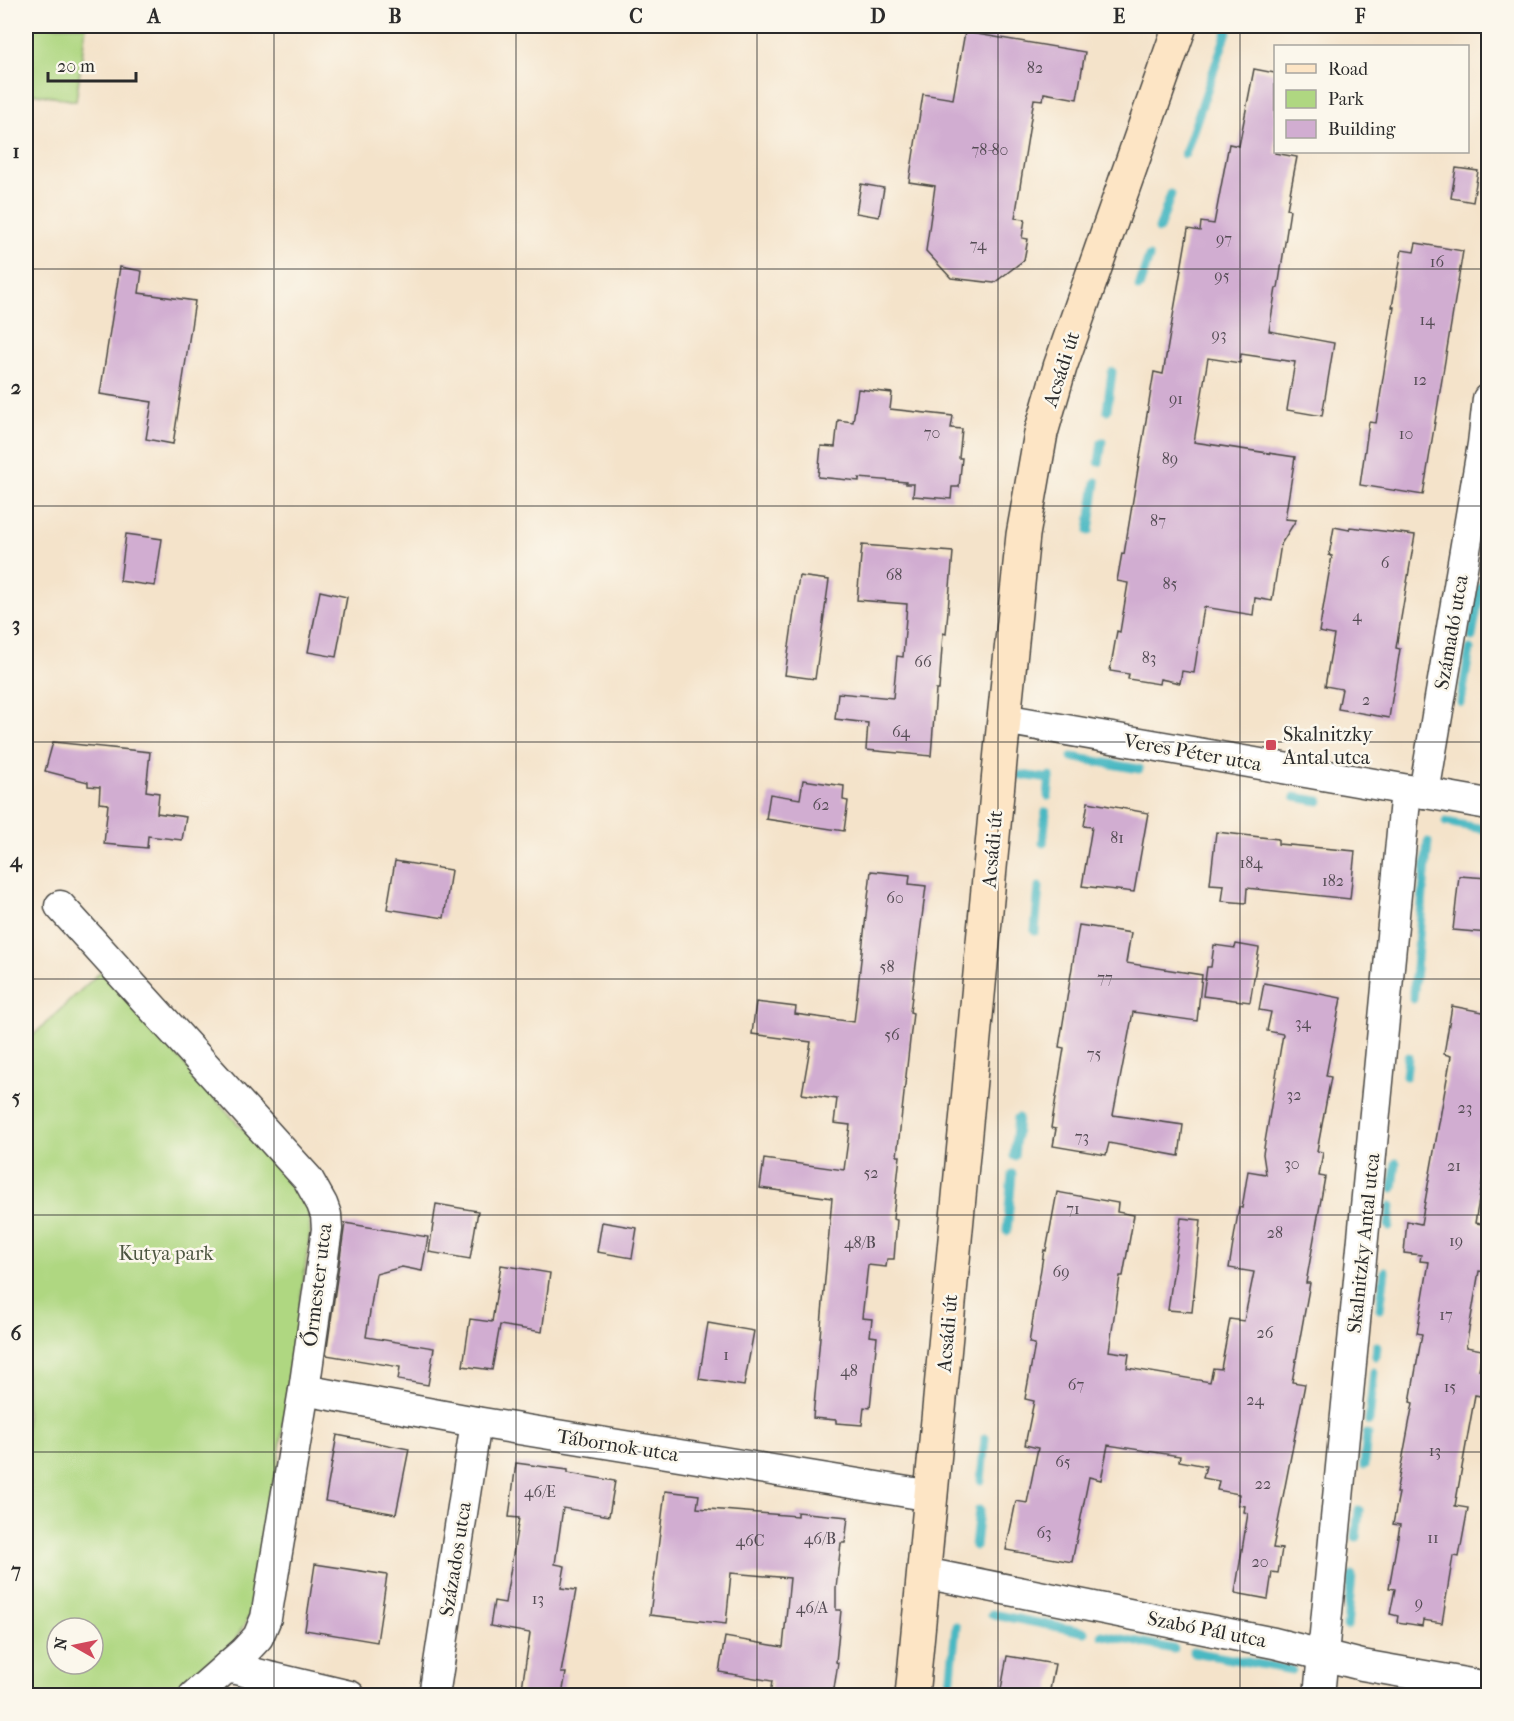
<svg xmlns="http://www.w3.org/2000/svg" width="1514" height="1721" font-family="'IM FELL French Canon',serif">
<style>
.green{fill:#afd781;stroke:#6d8156;stroke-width:1.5;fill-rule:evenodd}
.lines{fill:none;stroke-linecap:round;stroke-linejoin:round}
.stream{stroke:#4ab8c2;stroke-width:9}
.building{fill:#d1add1}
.street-casing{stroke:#494743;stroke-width:33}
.secondary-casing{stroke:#494743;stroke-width:36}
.street{stroke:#fff;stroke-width:30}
.secondary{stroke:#fde5c5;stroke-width:33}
.grid{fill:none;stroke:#2b2b2b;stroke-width:1.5;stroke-opacity:0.55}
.poi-dot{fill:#d1495b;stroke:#fbf7ec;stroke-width:2}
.labels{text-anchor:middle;stroke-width:5;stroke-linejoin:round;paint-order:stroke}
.number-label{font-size:16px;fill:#544c54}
.street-label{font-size:20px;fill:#2b2b2b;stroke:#fbf7ec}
.poi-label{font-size:20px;fill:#2b2b2b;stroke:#fbf7ec;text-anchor:start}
.park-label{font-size:20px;fill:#4c5640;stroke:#fbf7ec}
.neatline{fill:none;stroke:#2b2b2b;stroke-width:2}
.grid-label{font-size:20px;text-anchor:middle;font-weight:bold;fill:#2b2b2b}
</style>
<rect width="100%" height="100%" fill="#fbf7ec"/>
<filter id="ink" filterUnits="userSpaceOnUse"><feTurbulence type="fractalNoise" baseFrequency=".0167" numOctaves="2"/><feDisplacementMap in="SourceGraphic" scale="12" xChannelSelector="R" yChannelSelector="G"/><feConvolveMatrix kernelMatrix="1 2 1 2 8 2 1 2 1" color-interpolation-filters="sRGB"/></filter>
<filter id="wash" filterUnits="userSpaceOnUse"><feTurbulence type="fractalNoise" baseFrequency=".008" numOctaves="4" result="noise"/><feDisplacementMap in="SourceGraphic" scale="24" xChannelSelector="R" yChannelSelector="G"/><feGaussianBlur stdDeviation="1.35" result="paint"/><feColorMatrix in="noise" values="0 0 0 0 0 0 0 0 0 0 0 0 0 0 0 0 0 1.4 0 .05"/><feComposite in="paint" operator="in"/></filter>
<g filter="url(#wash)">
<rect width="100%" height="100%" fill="#f4e3ca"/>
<g class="green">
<polygon points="26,26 86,26 76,101 26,92"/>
<path d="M101,971L308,1202L310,1233L259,1600L234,1642L173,1695L26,1696V1042ZM57,1628H93V1664H57Z"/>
</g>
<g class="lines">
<g class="stream">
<polyline points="1185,154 1229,26"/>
<polyline points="1159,229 1171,194"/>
<polyline points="1139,287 1149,257"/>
<polyline points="1107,410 1112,372"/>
<polyline points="1099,462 1102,442"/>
<polyline points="1089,531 1096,482"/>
<polyline points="1472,637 1481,586"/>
<polyline points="1461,702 1470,649"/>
<polyline points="1072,757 1139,769"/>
<polyline points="1021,775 1050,779"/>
<polyline points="1048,796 1050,776"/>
<polyline points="1295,797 1319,801"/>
<polyline points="1446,822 1488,830"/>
<polyline points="1043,843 1046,812"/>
<polyline points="1035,931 1039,887"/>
<polyline points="1413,999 1428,842"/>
<polyline points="1406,1076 1408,1057"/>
<polyline points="1014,1156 1018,1118"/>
<polyline points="1393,1188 1396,1163"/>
<polyline points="1389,1226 1391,1206"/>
<polyline points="1007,1231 1012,1174"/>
<polyline points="1380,1309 1385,1271"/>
<polyline points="1376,1356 1377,1346"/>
<polyline points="1369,1421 1374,1372"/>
<polyline points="1364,1465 1367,1434"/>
<polyline points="981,1480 985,1438"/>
<polyline points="1356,1537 1359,1510"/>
<polyline points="975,1546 979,1510"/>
<polyline points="992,1614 1085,1632"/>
<polyline points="1347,1626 1352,1576"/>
<polyline points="1102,1635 1174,1649"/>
<polyline points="1193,1652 1292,1670"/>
<polyline points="949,1696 956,1626"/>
</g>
</g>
<g id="blocks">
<g class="building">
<polygon points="965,32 1085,52 1077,99 1044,93 1043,100 1034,99 1015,218 1025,219 1022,238 1028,239 1024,260 994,283 951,278 926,251 935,186 909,182 923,94 953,99"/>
<polygon points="1254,69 1275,73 1275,153 1297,157 1287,209 1290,210 1278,288 1276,288 1269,331 1334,343 1322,416 1287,410 1295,362 1241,354 1240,363 1208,358 1194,442 1295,457 1285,519 1296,520 1281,544 1272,601 1255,598 1253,615 1204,607 1194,673 1182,671 1180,683 1160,679 1159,684 1128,679 1129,674 1110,671 1117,631 1120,632 1128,583 1117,581 1122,553 1124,554 1154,372 1163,374 1188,229 1200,231 1201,222 1214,224 1229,144 1239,146"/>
<polygon points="1456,168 1478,171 1473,202 1451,198"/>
<polygon points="861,184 884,188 879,217 856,213"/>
<polygon points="1416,243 1463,251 1423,495 1360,485 1369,422 1376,423 1394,307 1392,307 1402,250 1414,252"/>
<polygon points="120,267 142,271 139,293 195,301 173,444 146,439 152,402 100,394"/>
<polygon points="858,389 892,393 890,409 953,416 951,428 962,429 959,458 962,458 959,487 952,487 951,499 913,496 914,484 906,484 906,482 859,478 859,481 818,477 821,446 835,447 838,420 853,422"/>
<polygon points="1334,527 1349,530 1350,527 1415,535 1396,648 1400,649 1389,718 1338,709 1342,689 1325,686 1334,635 1319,632 1332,556 1329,555"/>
<polygon points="126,534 162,539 155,586 120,581"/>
<polygon points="862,545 953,552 946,634 943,633 939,690 936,690 931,756 866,750 868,723 835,719 838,693 893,698 897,656 903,657 907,604 857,600"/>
<polygon points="799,576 829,580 815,679 785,675"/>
<polygon points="320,591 347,597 336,657 308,652"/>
<polygon points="53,742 150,752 146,791 159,793 157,813 186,817 182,840 148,836 147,848 104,844 108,804 99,803 100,787 88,786 88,782 45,771"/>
<polygon points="803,780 844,786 843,800 848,801 844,831 766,819 770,794 800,799"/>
<polygon points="1088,802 1148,813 1134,892 1082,886 1092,827 1084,826"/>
<polygon points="1216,832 1278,839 1278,844 1355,851 1350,899 1247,888 1246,903 1222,901 1224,885 1210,884"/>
<polygon points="395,861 451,870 444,918 387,909"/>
<polygon points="871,871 910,875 909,884 926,886 910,1012 913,1013 897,1156 900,1156 893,1219 897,1220 894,1259 887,1259 886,1267 868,1265 862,1318 872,1319 870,1336 877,1337 870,1408 864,1407 862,1425 836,1423 836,1420 813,1418 832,1198 760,1188 764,1159 844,1170 850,1125 834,1123 837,1099 802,1094 811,1042 752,1034 756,1002 796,1007 795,1014 854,1022"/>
<polygon points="1459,876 1488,878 1488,933 1453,930"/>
<polygon points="1079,925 1131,933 1126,963 1202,975 1197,1021 1133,1012 1113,1115 1183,1125 1179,1156 1109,1143 1106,1155 1053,1146 1056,1129 1051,1128 1064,1048 1059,1047"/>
<polygon points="1236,944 1259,948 1250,1002 1203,996 1207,967 1211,967 1214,945 1235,948"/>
<polygon points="1264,983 1341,998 1326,1076 1331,1077 1317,1151 1323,1152 1319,1176 1325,1177 1306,1283 1310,1283 1292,1382 1305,1384 1273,1548 1282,1549 1278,1573 1272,1572 1268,1599 1235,1593 1248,1513 1244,1512 1245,1506 1238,1505 1239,1494 1217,1490 1219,1481 1203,1478 1206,1466 1179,1461 1180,1456 1108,1445 1101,1480 1089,1477 1072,1562 1006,1550 1016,1501 1027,1503 1038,1448 1025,1445 1034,1401 1025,1399 1035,1344 1029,1343 1044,1250 1046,1251 1057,1192 1118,1203 1117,1212 1134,1215 1123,1276 1120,1276 1109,1351 1129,1354 1127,1368 1210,1382 1213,1368 1221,1369 1230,1319 1244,1321 1254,1272 1229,1268 1239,1207 1242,1208 1248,1171 1266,1174 1263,1154 1283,1034 1267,1031 1271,1012 1259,1010"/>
<polygon points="1452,1006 1488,1013 1488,1149 1475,1223 1488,1225 1488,1272 1479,1271 1466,1347 1482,1350 1479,1370 1488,1371 1488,1377 1485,1397 1475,1395 1455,1506 1468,1508 1459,1557 1453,1556 1442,1623 1423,1620 1422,1626 1397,1622 1398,1616 1390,1614 1395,1589 1389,1588 1400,1525 1393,1524 1399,1493 1396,1493 1413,1403 1410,1402 1422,1334 1417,1333 1429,1262 1420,1261 1421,1255 1404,1253 1407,1221 1421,1224 1451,1056 1444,1054"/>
<polygon points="436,1204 478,1211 470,1259 429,1252"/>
<polygon points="1181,1218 1201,1220 1192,1312 1168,1310"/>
<polygon points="602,1222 637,1228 632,1258 597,1252"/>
<polygon points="345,1223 428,1237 422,1271 402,1267 376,1274 366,1337 434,1348 428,1385 398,1380 400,1367 326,1355"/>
<polygon points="501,1265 550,1273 542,1332 500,1325 492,1370 463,1366 470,1319 492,1322"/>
<polygon points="708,1323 754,1331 744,1386 699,1379"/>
<polygon points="337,1435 409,1449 396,1514 325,1501"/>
<polygon points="516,1463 568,1470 568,1473 615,1481 609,1516 563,1508 555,1564 565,1566 561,1588 576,1590 561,1673 566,1673 562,1695 521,1695 530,1633 490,1626 494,1601 505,1603 519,1518 509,1517"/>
<polygon points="665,1491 699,1495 697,1508 797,1516 797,1512 848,1517 845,1543 841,1543 836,1588 836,1610 841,1610 836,1662 838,1663 833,1695 770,1695 772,1681 719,1672 725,1637 783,1647 790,1578 731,1573 726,1624 650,1615"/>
<polygon points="315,1564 387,1575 377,1642 305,1630"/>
<polygon points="1007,1656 1055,1664 1049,1695 1000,1695"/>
</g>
</g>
</g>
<g filter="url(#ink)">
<use href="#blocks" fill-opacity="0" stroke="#494743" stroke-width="1.5"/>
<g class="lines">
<g class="street-casing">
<g id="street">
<polyline points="1004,719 1488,804"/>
<polyline points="1424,793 1483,444 1488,399"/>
<polyline points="60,906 308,1179 322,1204 326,1215 327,1229 304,1390 266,1618 258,1637 244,1652 194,1696"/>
<polyline points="304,1390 476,1422 932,1496"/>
<polyline points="924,1573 1274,1643 1362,1665 1488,1687"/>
<polyline points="227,1667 350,1696"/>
<polyline points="434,1696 476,1422"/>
<polyline points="1319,1696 1406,790"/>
</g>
</g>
<g class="secondary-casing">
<polyline id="secondary" points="912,1696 1004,719 1023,535 1041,433 1060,367 1180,26"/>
</g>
<use href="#street" class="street"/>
<use href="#secondary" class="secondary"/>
</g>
</g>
<path class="grid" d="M274,26V1696M516,26V1696M757,26V1696M998,26V1696M1240,26V1696M26,269H1488M26,506H1488M26,742H1488M26,979H1488M26,1215H1488M26,1452H1488"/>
<rect class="poi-dot" x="1265" y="739" width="12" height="12" rx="3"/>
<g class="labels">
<g class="number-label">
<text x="1035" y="73">82</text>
<text x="990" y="155">78-80</text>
<text x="1224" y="244">97</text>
<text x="978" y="250">74</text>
<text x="1437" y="267">16</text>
<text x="1222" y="281">95</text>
<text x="1427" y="325">14</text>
<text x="1219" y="340">93</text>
<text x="1420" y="385">12</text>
<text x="1176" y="404">91</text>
<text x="932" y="438">70</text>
<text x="1406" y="439">10</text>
<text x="1170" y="464">89</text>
<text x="1158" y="526">87</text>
<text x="1385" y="568">6</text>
<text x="894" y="580">68</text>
<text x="1170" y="589">85</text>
<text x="1357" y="621">4</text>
<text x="1149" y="663">83</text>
<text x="923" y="667">66</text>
<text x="1366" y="705">2</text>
<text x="901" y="737">64</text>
<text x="821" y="810">62</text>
<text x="1117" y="843">81</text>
<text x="1251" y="868">184</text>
<text x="1333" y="886">182</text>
<text x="895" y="903">60</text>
<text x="887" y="972">58</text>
<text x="1105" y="983">77</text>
<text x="1303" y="1028">34</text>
<text x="892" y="1040">56</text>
<text x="1094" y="1059">75</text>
<text x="1294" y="1100">32</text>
<text x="1465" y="1113">23</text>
<text x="1082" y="1142">73</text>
<text x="1292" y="1169">30</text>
<text x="1454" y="1171">21</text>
<text x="871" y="1178">52</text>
<text x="1073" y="1214">71</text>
<text x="1275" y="1238">28</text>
<text x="1456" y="1246">19</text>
<text x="860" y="1248">48/B</text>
<text x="1061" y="1277">69</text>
<text x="1446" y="1320">17</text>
<text x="1265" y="1338">26</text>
<text x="726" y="1360">1</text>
<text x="849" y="1376">48</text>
<text x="1076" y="1390">67</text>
<text x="1450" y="1392">15</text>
<text x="1255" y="1405">24</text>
<text x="1435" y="1456">13</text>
<text x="1063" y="1467">65</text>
<text x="1263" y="1489">22</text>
<text x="540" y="1497">46/E</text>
<text x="1044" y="1538">63</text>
<text x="1433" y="1543">11</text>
<text x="820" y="1544">46/B</text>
<text x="750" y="1546">46C</text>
<text x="1260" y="1567">20</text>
<text x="538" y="1604">13</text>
<text x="1419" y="1608">9</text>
<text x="812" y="1613">46/A</text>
</g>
<g class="street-label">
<text transform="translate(1061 369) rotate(-72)" y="7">Acsádi út</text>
<text transform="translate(1451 632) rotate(-80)" y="7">Számadó utca</text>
<text transform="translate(1193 752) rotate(10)" y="7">Veres Péter utca</text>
<text transform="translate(992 849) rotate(-85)" y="7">Acsádi út</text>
<text transform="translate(1363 1243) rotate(-84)" y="7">Skalnitzky Antal utca</text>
<text transform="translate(317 1285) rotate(-83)" y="7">Őrmester utca</text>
<text transform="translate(947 1333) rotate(-85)" y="7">Acsádi út</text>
<text transform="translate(618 1445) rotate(9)" y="7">Tábornok utca</text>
<text transform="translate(455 1559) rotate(-81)" y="7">Százados utca</text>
<text transform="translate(1207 1629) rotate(11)" y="7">Szabó Pál utca</text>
</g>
<g class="poi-label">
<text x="1283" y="741">Skalnitzky<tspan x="1283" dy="23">Antal utca</tspan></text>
</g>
<g class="park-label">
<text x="166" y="1260">Kutya park</text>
</g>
</g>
<rect width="1514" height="1721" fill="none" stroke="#fbf7ec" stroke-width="66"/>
<rect x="1274" y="45" width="195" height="108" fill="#fbf7ec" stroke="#a8a59f" stroke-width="1.5"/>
<rect x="1286" y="64" width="30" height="9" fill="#fde5c5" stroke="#a8a59f" stroke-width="1.5"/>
<text x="1328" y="75" font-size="18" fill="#2b2b2b">Road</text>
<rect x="1286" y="90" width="30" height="18" fill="#afd781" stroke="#a8a59f" stroke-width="1.5"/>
<text x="1328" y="105" font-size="18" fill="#2b2b2b">Park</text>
<rect x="1286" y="120" width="30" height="18" fill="#d1add1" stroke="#a8a59f" stroke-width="1.5"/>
<text x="1328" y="135" font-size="18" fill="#2b2b2b">Building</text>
<g transform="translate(75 1646) rotate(279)"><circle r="28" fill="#fbf7ec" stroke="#a8a59f" stroke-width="1.5"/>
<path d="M0-4.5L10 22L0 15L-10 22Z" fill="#d1495b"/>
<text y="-9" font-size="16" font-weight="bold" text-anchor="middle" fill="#2b2b2b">N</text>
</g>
<path d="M48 72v9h88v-9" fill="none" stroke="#2b2b2b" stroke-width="3"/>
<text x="57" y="72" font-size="18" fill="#2b2b2b" stroke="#fbf7ec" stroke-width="4.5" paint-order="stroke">20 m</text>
<rect x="33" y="33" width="1448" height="1655" class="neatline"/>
<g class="grid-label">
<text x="154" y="23">A</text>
<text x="395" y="23">B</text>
<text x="636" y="23">C</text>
<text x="878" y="23">D</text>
<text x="1119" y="23">E</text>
<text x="1360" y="23">F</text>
<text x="16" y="158">1</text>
<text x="16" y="394">2</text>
<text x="16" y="631">3</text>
<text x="16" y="867">4</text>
<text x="16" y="1104">5</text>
<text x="16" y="1340">6</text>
<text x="16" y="1577">7</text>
</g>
</svg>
